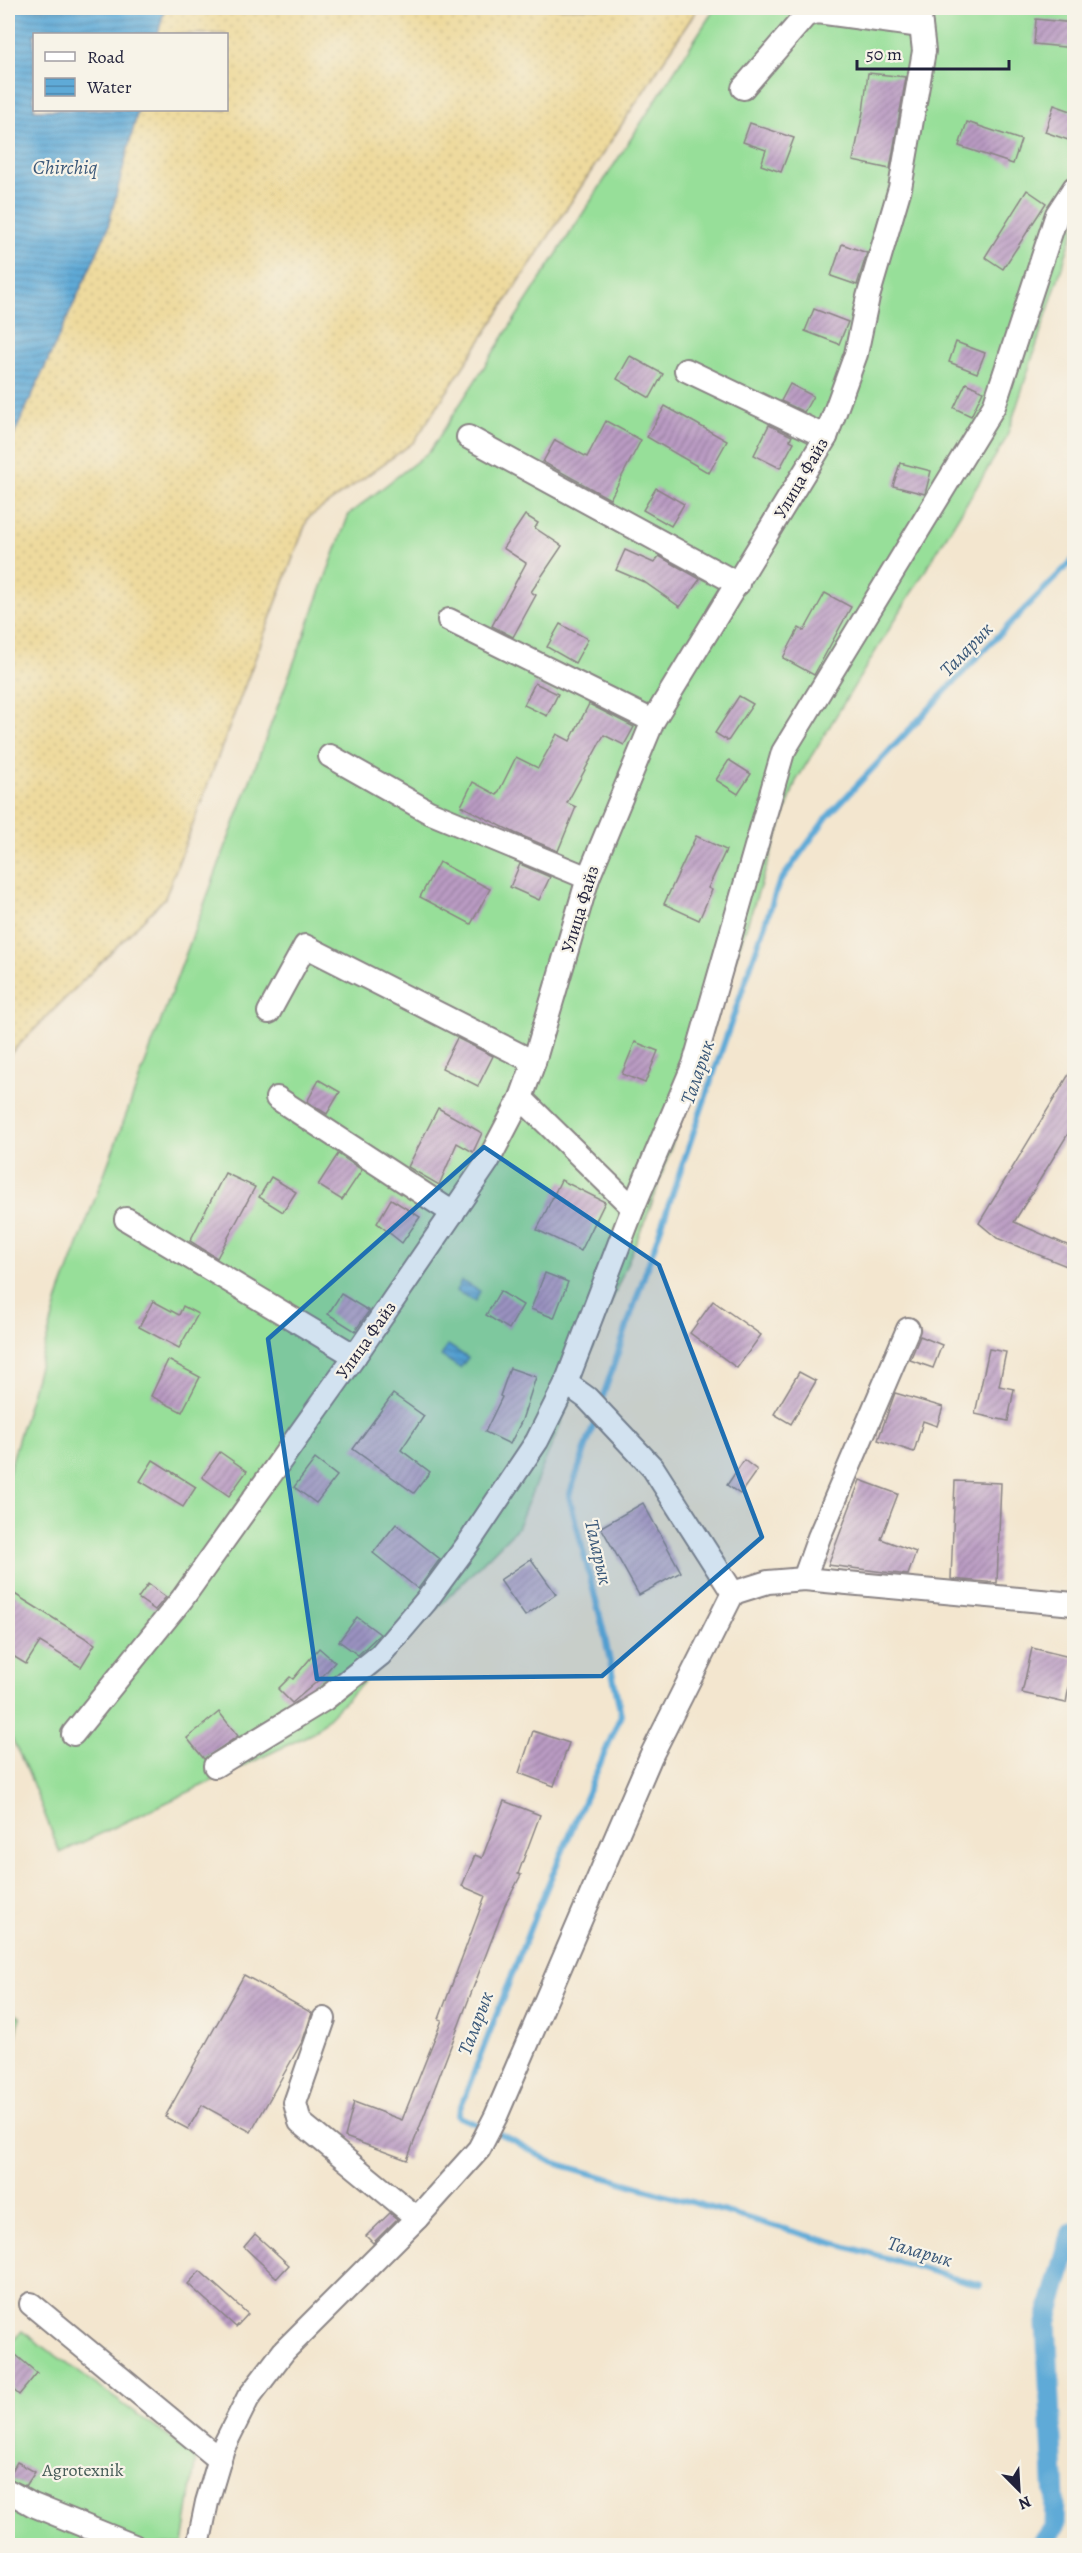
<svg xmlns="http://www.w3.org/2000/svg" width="1082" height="2553" font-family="Alegreya,serif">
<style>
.wetland{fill:url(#wetland-marsh);stroke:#5c806a;stroke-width:1.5}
.sand{fill:url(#sand-dots);stroke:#887e6c;stroke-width:1.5;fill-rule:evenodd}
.garden{fill:#97df99;stroke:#5c806a;stroke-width:1.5}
.water{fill:url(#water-rules);stroke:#406689;stroke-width:1.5}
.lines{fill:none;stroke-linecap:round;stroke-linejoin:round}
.stream{stroke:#5faad7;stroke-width:6}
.canal{stroke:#5faad7;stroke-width:21}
.building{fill:url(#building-hatch)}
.minor-casing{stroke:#8a8485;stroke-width:26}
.minor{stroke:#fff;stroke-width:22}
.marked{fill:#1f6fb2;fill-opacity:0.2;stroke:#1f6fb2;stroke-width:4.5;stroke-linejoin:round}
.labels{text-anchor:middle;stroke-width:4.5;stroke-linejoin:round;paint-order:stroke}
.street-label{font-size:18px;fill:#22223b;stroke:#f7f3e8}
.park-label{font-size:18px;fill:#455b57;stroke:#f7f3e8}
.water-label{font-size:20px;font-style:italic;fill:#3a5879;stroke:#f7f3e8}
</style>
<defs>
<pattern id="wetland-marsh" width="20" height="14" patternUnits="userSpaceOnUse" patternTransform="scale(1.5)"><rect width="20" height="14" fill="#97df99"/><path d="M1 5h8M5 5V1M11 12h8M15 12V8" fill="none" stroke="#82bf85"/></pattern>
<pattern id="sand-dots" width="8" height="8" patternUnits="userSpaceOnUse" patternTransform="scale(1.5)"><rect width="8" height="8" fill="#eeda9e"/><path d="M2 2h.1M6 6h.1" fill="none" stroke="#ccbb89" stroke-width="1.8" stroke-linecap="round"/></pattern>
<pattern id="water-rules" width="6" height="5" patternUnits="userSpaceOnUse" patternTransform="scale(1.5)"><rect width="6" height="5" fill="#5faad7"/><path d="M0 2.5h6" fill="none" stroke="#4e8ab0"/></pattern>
<pattern id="building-hatch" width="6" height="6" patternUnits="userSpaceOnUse" patternTransform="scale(1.5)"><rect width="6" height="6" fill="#ba9bc3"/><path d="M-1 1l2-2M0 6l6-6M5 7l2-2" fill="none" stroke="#977ea0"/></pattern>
</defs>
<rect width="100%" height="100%" fill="#f7f3e8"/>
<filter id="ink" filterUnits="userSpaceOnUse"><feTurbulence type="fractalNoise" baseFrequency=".0167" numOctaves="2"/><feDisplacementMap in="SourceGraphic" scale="12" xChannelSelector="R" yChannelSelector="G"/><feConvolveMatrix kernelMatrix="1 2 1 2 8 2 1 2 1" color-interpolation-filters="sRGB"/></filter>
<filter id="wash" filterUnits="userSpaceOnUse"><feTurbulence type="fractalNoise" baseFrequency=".008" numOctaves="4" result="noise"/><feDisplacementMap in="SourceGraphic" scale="24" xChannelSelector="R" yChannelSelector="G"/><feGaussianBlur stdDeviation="1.35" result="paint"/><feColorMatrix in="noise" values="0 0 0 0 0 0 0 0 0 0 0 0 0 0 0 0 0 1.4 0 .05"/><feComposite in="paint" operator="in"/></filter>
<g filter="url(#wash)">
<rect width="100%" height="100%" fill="#f3e6cf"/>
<polygon class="wetland" points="8,2009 20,2017 8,2077"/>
<path class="sand" d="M8,8H698L414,442L308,518L165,898L8,1056ZM34,34H226V110H34Z"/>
<g class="garden">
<polygon points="715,8 1074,8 1074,230 1006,439 796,781 651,1206 517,1528 313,1733 60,1853 30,1777 8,1730 8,1475 60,1293 349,514 430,451"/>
<polygon points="22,2331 196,2457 183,2545 8,2545 8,2346"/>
</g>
<g class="water">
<polygon points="8,8 165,8 158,34 34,34 34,110 138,110 107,231 8,448"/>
<polygon points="461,1281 480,1291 475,1301 456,1291"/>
<polygon points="448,1345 468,1358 460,1368 441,1356"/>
</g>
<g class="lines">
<g class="stream">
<polyline points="600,1405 779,883 827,817 988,646 1074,559"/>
<polyline points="597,1415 569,1496 603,1628 621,1715 536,1913 457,2116 507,2137 551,2162 980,2285"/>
<polyline points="1072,2233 1074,2228"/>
</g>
<polyline class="canal" points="1041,2546 1054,2528 1055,2499 1046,2323 1072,2233"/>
</g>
<g id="blocks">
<g class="building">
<polygon points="1036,19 1074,23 1074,48 1034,44"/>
<polygon points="868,73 906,77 890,169 853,161 863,112"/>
<polygon points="1054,105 1074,112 1074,142 1045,132"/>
<polygon points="967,122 1021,140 1013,164 959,146"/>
<polygon points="750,123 794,138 781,172 761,165 766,150 743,142"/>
<polygon points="1027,190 1046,203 1003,269 985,257"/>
<polygon points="842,244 867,253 857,285 831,276"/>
<polygon points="814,309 848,322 839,344 805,331"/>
<polygon points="956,342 985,353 977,373 949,362"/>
<polygon points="630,356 663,374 650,398 617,379"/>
<polygon points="966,383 983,391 971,416 954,408"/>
<polygon points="790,384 813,396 804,412 781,401"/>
<polygon points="665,406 727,441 709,473 647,437"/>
<polygon points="606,421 641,440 610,499 543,462 555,440 587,457"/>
<polygon points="769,425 792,436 790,440 794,442 780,468 754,455"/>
<polygon points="900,463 931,471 925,494 893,486"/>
<polygon points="656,488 684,504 671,526 643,510"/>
<polygon points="525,515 538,523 535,528 562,546 531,592 536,595 513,637 492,626 526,563 503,548"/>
<polygon points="625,550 654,563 659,556 700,579 680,607 644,582 616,570"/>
<polygon points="825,593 851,607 814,675 783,658 799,628 804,631"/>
<polygon points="560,624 588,639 575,663 547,647"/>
<polygon points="535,683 558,694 547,716 524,705"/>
<polygon points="739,696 753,704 728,741 715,733"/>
<polygon points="589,704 634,727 624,745 604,735 567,803 576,807 558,851 515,833 461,806 473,782 497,795 516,757 538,768 557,734 570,741"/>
<polygon points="729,760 751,774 738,794 716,780"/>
<polygon points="696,836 726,850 708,888 712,890 699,920 664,904"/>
<polygon points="439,862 490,889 471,924 420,897"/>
<polygon points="520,864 550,877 539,900 510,887"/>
<polygon points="457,1038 493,1056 478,1086 442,1068"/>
<polygon points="635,1042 658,1051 645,1083 622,1074"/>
<polygon points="1074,1066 1074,1124 1014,1222 1074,1248 1074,1269 997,1238 979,1223"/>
<polygon points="319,1080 340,1092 327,1114 307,1102"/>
<polygon points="438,1108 482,1133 473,1152 457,1143 439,1185 408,1167"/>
<polygon points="338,1154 362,1170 342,1200 318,1185"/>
<polygon points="225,1173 255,1187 217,1258 190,1241"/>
<polygon points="271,1177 296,1192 283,1212 259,1197"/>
<polygon points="561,1180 605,1202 581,1251 537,1230"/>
<polygon points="391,1199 420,1217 402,1243 377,1223"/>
<polygon points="545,1273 568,1282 554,1318 531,1309"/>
<polygon points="500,1291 523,1305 509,1329 486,1315"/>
<polygon points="341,1294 369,1311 355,1331 328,1314"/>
<polygon points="153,1301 179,1315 183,1306 198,1314 179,1348 139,1327"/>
<polygon points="713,1301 761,1335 737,1368 690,1333"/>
<polygon points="920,1336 942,1345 933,1368 910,1360"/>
<polygon points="989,1349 1006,1352 999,1386 1014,1389 1008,1421 975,1414"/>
<polygon points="168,1360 200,1377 182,1412 151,1396"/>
<polygon points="510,1368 536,1377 522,1420 510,1444 485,1432 502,1397 500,1396"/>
<polygon points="799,1372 816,1381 791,1424 774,1414"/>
<polygon points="895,1393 943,1407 937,1426 923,1421 914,1452 878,1440"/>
<polygon points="393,1394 424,1416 401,1450 430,1472 414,1493 353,1449"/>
<polygon points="220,1452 247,1471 229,1496 202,1477"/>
<polygon points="315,1459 337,1476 316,1503 294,1487"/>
<polygon points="153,1460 196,1487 183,1507 140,1481"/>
<polygon points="744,1460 757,1470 740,1494 727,1485"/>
<polygon points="860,1480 898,1494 881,1539 916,1552 908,1575 828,1565"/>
<polygon points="955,1481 1001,1483 997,1583 951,1579"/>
<polygon points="643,1503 681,1572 639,1595 601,1527"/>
<polygon points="396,1524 440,1559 418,1589 373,1553"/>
<polygon points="531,1559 556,1594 525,1616 500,1580"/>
<polygon points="148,1584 166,1597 155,1610 138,1598"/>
<polygon points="8,1590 95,1644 81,1667 40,1642 26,1664 8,1653"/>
<polygon points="357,1617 380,1634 358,1655 339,1641"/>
<polygon points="319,1648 335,1662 320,1679 292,1703 278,1689 290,1677 293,1679"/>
<polygon points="1032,1648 1074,1658 1066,1703 1022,1693"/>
<polygon points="219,1712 238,1736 204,1759 187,1738"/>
<polygon points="533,1731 569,1743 554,1786 519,1773"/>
<polygon points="504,1801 540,1815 518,1874 521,1875 505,1905 407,2160 345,2137 354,2102 402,2120 442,2020 439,2019 485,1896 462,1886 475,1855 482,1858"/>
<polygon points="244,1975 312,2013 303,2040 251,2132 202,2105 188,2129 165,2117"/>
<polygon points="390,2213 397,2219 373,2243 366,2236"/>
<polygon points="255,2234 289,2265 277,2278 244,2247"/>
<polygon points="200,2271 248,2314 236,2327 188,2284"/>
<polygon points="16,2355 37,2373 19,2395 8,2385 8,2365"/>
<polygon points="17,2462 35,2472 26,2486 8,2478"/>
</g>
</g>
</g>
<g filter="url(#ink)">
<use href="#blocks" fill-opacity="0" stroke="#8a8485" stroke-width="1.5"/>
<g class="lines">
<g class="minor-casing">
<g id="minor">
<polyline points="743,88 806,15 818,12 921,26"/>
<polyline points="686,370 826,437"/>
<polyline points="468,437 738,584"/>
<polyline points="449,620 653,721"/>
<polyline points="330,756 429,812 588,878"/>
<polyline points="269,1012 305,946 534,1062"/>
<polyline points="277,1098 453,1213"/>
<polyline points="521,1098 633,1208"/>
<polyline points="126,1219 355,1356"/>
<polyline points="804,1579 819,1537 908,1329"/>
<polyline points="733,1593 768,1582 804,1579 1074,1604"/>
<polyline points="73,1734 182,1599 355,1356 488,1161 521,1098 534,1062 588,878 653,721 826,437 856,354 868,297 900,188 924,51 919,8"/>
<polyline points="215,1766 325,1699 380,1655 426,1601 468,1544 537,1441 566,1383 633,1208 694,1064 783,752 994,406 1057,214 1074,188"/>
<polyline points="324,2019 295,2103 300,2122 417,2218"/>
<polyline points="31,2304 220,2460"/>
<polyline points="8,2491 33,2505 134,2546"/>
<polyline points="198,2546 207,2502 223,2448 248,2398 284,2351 417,2218 479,2149 496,2116 651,1756 733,1593 653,1468 587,1398 566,1383"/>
</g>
</g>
<use href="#minor" class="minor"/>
</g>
</g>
<path class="marked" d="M484,1147L659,1265L762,1537L602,1676L317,1679L268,1339Z"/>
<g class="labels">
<g class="street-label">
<text transform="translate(801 478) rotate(-60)" y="6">Улица Файз</text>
<text transform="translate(580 909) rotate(-73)" y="6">Улица Файз</text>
<text transform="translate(366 1340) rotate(-55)" y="6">Улица Файз</text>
</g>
<g class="park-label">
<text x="83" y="2476">Agrotexnik</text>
</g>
<g class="water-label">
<text x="65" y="174">Chirchiq</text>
<text transform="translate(966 649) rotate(-46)" y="7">Таларык</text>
<text transform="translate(697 1072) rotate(-71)" y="7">Таларык</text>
<text transform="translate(599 1552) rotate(77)" y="7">Таларык</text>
<text transform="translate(475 2023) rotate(-69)" y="7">Таларык</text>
<text transform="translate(920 2251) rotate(16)" y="7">Таларык</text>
</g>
</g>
<rect width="1082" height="2553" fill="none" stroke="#f7f3e8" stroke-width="30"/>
<rect x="33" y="33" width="195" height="78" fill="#f7f3e8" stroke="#a29fa3" stroke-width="1.5"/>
<rect x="45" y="52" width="30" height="9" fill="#ffffff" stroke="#a29fa3" stroke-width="1.5"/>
<text x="87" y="63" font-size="18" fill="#22223b">Road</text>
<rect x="45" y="78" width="30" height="18" fill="url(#water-rules)" stroke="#a29fa3" stroke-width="1.5"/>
<text x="87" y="93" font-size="18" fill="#22223b">Water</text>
<g transform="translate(1019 2490) rotate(156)" stroke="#f7f3e8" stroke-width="4.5" paint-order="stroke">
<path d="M0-4.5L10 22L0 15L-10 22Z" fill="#22223b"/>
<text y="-9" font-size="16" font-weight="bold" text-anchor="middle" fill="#22223b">N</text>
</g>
<path d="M857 60v9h152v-9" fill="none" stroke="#22223b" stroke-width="3"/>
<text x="866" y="60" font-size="18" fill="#22223b" stroke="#f7f3e8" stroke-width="4.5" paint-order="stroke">50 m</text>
</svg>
